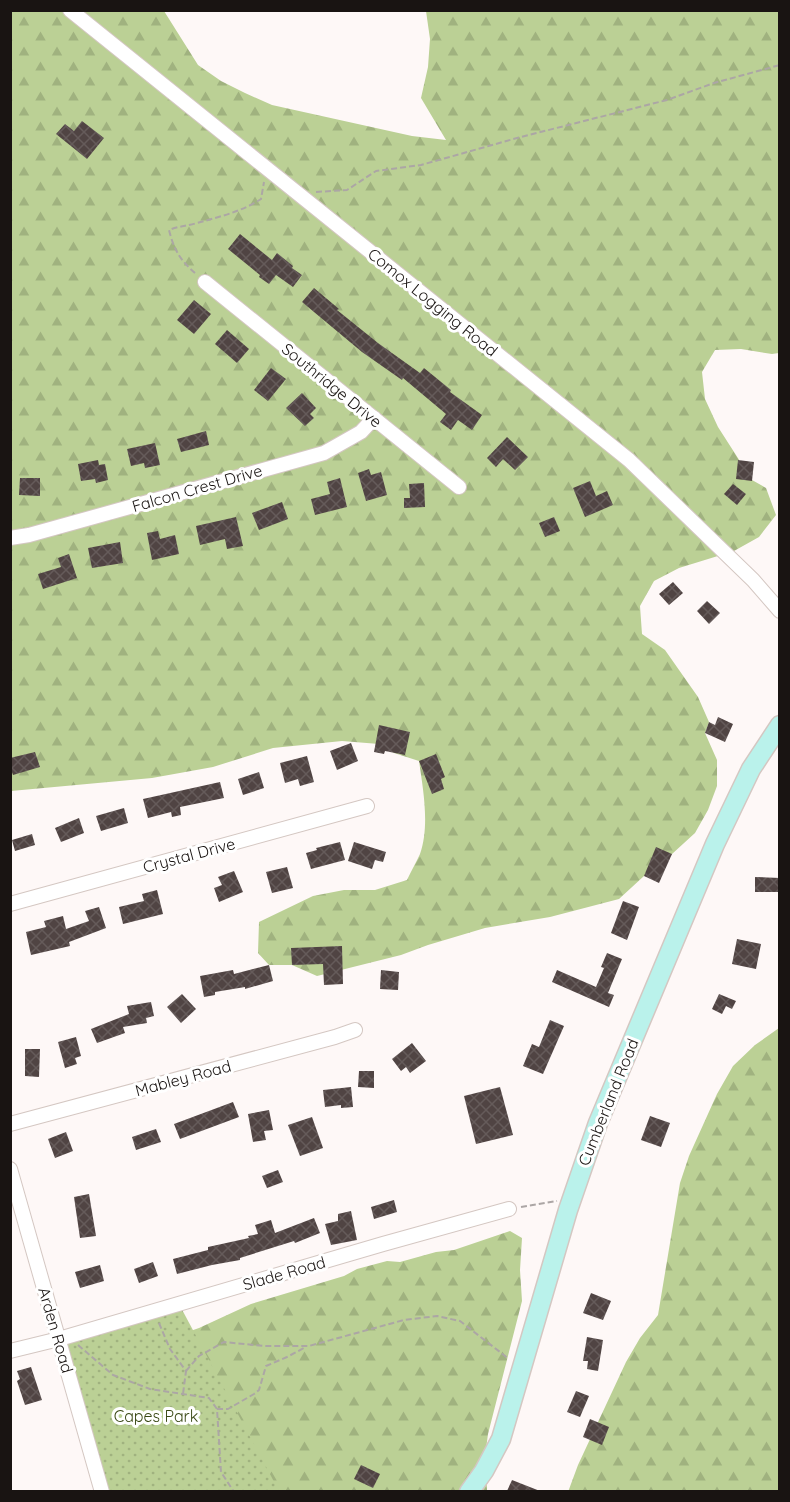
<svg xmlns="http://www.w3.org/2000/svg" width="790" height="1502" font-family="Quicksand,sans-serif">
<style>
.forest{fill:url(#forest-firs)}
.park{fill:url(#park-dots)}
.building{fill:url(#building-cross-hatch)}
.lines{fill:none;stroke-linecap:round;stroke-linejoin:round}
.street-casing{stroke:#d4c7c2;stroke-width:16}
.secondary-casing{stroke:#d4c7c2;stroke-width:21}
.path{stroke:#aca6a5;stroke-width:2;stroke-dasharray:6 3;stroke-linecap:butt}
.street{stroke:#fff;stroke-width:14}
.secondary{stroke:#baf2eb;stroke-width:18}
.labels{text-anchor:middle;stroke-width:6;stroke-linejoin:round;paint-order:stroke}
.street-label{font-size:16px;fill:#191412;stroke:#fff}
.park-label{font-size:16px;fill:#394814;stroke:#fff}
</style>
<defs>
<pattern id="forest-firs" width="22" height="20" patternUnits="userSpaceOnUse" patternTransform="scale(1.5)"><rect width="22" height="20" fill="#bbd095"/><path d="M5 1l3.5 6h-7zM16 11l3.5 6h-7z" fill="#a0b27f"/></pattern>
<pattern id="park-dots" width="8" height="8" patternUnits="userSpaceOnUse" patternTransform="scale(1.5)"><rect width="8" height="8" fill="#bbd095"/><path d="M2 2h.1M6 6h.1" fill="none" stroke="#a0b27f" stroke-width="1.8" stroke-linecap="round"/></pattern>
<pattern id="building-cross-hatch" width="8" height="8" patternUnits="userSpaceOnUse" patternTransform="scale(1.5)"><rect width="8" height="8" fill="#504443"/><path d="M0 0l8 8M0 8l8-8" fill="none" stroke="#655b5a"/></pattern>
</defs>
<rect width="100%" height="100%" fill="#fef8f7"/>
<g class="forest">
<path d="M11,11H164L198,65L221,81L245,93L272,105L412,136L446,140L421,98L428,67L430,39L426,11H779V353L772,354L741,349L715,350L702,372L705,399L718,427L752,480L766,488L776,515L759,537L734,551L679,568L654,581L640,606L642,634L665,650L698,697L709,722L705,733L717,760V786L708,810L695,833L672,854L644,876L619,899L550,917L485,928L428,945L401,955L317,976L292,965H269L258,953L259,922L313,896L344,890H375L407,880C411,871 416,863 420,854C430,826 423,789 419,761L394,753L379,744L342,741L273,748L213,767L152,778L11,791Z"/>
<polygon points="779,1028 779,1491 568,1492 578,1465 626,1362 640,1338 658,1315 680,1183 689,1156 717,1094 733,1066 755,1045"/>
<polygon points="510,1231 522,1238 520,1270 522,1301 488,1434 486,1449 487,1491 131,1492 176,1336 199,1328 251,1304 344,1276 357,1269 387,1261 400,1262 436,1252 454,1250"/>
</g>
<polygon class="park" points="179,1304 279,1491 102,1491 59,1339"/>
<g class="building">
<polygon points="82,121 104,138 87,159 56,134 65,124 74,131"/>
<polygon points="240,234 272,260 277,253 293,266 292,268 302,275 293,287 276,275 269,284 259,277 260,275 228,249"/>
<polygon points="314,288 339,309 337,310 378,343 420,373 424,368 451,390 450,392 482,415 472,430 458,420 451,430 440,422 446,414 403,378 402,380 362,352 302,302"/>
<polygon points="194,300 211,314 194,334 177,320"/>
<polygon points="227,330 249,349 237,363 215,344"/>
<polygon points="271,368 286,379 268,401 254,390"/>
<polygon points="302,393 316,408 310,414 314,418 305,426 286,408"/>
<polygon points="206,431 209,445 181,452 177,439"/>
<polygon points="507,437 528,457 515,470 503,459 496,467 487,458"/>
<polygon points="155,443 160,465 145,468 144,463 131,466 127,449"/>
<polygon points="98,460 99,465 105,464 108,480 96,483 95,479 81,481 78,464"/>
<polygon points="738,460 754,462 752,481 736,479"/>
<polygon points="369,469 371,475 381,472 387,495 366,501 358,473"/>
<polygon points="20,478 40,478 40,496 19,495"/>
<polygon points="340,478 347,507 315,515 311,499 330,494 327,482"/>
<polygon points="590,481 596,496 607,491 613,505 585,517 573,488"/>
<polygon points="424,483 425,507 404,508 404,498 410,498 409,484"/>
<polygon points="733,484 746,494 737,505 724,494"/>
<polygon points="282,502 288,519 259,530 252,513"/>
<polygon points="236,517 243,546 227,549 225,539 200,545 196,526"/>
<polygon points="554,517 560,531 545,537 539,523"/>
<polygon points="158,531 160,539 175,535 179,554 152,560 147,533"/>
<polygon points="120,542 123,563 92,568 88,548"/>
<polygon points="69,554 77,578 43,589 38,574 61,567 58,558"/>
<polygon points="673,582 683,593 669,605 659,594"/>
<polygon points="707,601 720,613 709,624 697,611"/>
<polygon points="718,717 733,724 725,742 705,733 709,722 715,725"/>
<polygon points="379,725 410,732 405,755 385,751 384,754 374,752"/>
<polygon points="351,743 358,761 337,770 330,751"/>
<polygon points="35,752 40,767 13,775 10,767 10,758"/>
<polygon points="436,754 445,777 441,779 444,789 432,794 419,761"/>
<polygon points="307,756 314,782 300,786 298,779 285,783 280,763"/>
<polygon points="259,772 264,788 243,795 238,779"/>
<polygon points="220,782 224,798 180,807 181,815 172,817 171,812 148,818 143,799"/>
<polygon points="124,808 128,823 101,831 96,816"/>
<polygon points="79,818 84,833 61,842 55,828"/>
<polygon points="32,834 35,845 15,851 12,840"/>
<polygon points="340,842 345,860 311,869 306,853 317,850 316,848"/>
<polygon points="354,842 386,852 383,862 375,860 372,869 348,861"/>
<polygon points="656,847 672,854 659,883 644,876"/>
<polygon points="287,867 293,888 272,893 266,872"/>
<polygon points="234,871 243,892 219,902 214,888 222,885 218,877"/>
<polygon points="755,877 780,878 780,892 755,892"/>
<polygon points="157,890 163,914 123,924 119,907 144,901 142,894"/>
<polygon points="623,901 639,907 627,940 611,933"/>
<polygon points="99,907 106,928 69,942 70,946 31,955 26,932 46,927 44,921 63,916 66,929 89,921 85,911"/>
<polygon points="737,939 761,944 756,969 732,964"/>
<polygon points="342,946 343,984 324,985 323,964 292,965 291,948"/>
<polygon points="607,953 622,959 608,993 614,995 609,1007 552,982 557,970 596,987 604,968 601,967"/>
<polygon points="269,965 273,981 245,989 245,987 215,992 215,995 204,997 200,976 233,970 234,974"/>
<polygon points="381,970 399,972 398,990 380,989"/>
<polygon points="182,994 196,1009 181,1023 167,1007"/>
<polygon points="719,994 736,1001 732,1009 726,1006 722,1014 712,1009"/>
<polygon points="151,1002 154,1016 146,1018 147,1023 123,1027 125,1033 97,1043 91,1029 129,1014 127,1006"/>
<polygon points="550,1020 564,1026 543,1074 523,1066 532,1044 539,1047"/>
<polygon points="76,1037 81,1056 75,1058 77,1064 65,1068 58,1042"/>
<polygon points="412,1043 426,1061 410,1073 406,1067 401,1071 392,1059"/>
<polygon points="25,1049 40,1049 39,1077 25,1076"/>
<polygon points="359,1071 374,1071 374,1088 358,1087"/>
<polygon points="351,1087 353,1107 341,1108 341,1105 325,1107 323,1090"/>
<polygon points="500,1087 513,1135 476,1144 464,1096"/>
<polygon points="233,1102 239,1117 180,1139 174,1124"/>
<polygon points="269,1110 273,1130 264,1131 266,1140 253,1142 248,1114"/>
<polygon points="650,1116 670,1123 661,1147 641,1140"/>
<polygon points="312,1117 323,1148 300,1156 288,1125"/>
<polygon points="156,1129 161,1142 136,1150 132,1137"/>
<polygon points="66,1132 73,1151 55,1158 48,1139"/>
<polygon points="278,1170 283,1182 267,1188 262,1176"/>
<polygon points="89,1194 96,1236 80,1238 74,1197"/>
<polygon points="394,1200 397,1212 374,1219 371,1207"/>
<polygon points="351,1211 357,1240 331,1245 325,1224 338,1221 338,1214"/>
<polygon points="314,1218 320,1233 295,1243 294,1241 240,1258 240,1260 212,1265 177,1274 173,1259 208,1250 208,1247 249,1238 248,1236 258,1234 255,1225 271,1220 275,1233"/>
<polygon points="153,1262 158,1276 139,1283 134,1269"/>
<polygon points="100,1265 104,1281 80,1288 75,1272"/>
<polygon points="591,1293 611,1301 603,1320 583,1313"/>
<polygon points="587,1337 603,1340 598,1371 587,1369 588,1361 583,1361"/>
<polygon points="31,1367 42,1400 25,1405 17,1381 20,1379 17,1371"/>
<polygon points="576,1391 589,1396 580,1417 567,1412"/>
<polygon points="590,1419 609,1427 602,1445 583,1437"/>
<polygon points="361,1465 380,1474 373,1488 354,1479"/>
<polygon points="512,1480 540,1491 507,1491"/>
</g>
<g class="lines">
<g class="street-casing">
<g id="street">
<polyline points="70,10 629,460 753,580 780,611"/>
<polyline points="205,282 459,487"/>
<polyline points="10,538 29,535 324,453 361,432 374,418"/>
<polyline points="10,904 367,806"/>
<polyline points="10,1124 335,1037 355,1030"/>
<polyline points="10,1169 102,1492"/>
<polyline points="10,1351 59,1339 383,1244 509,1209"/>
</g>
</g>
<g class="secondary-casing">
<polyline id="secondary" points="469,1492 484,1471 501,1439 568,1210 598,1123 715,844 751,769 780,725"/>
</g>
<g class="path">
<polyline points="316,192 347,190 376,171 421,165 517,138 667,100 714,83 780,65"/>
<path d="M195,273C180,260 174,250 169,230C179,226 187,226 197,223C219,217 243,211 261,199L264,182"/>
<polyline points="521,1207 557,1201"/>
<polyline points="159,1323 170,1349 186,1371 183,1394"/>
<polyline points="78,1345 113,1375 150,1389 209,1398 217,1409 221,1472 234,1492"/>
<polyline points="186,1371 199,1356 224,1342 264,1346 309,1346 404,1320 437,1316 460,1321 509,1359"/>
<polyline points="217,1409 228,1409 254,1394 259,1390 266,1366 287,1357 304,1348"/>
</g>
<use href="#street" class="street"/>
<use href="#secondary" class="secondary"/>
</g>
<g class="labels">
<g class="street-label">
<text transform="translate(433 302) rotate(39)" y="6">Comox Logging Road</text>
<text transform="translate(332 385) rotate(39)" y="6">Southridge Drive</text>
<text transform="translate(197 488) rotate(-16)" y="6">Falcon Crest Drive</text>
<text transform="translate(189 855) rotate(-15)" y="6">Crystal Drive</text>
<text transform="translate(183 1078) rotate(-15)" y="6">Mabley Road</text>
<text transform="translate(608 1102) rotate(-68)" y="6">Cumberland Road</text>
<text transform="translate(284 1273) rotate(-16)" y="6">Slade Road</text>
<text transform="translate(56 1330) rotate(74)" y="6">Arden Road</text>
</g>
<g class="park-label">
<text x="156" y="1422">Capes Park</text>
</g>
</g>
<rect width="790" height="1502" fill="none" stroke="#191412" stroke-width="24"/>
</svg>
